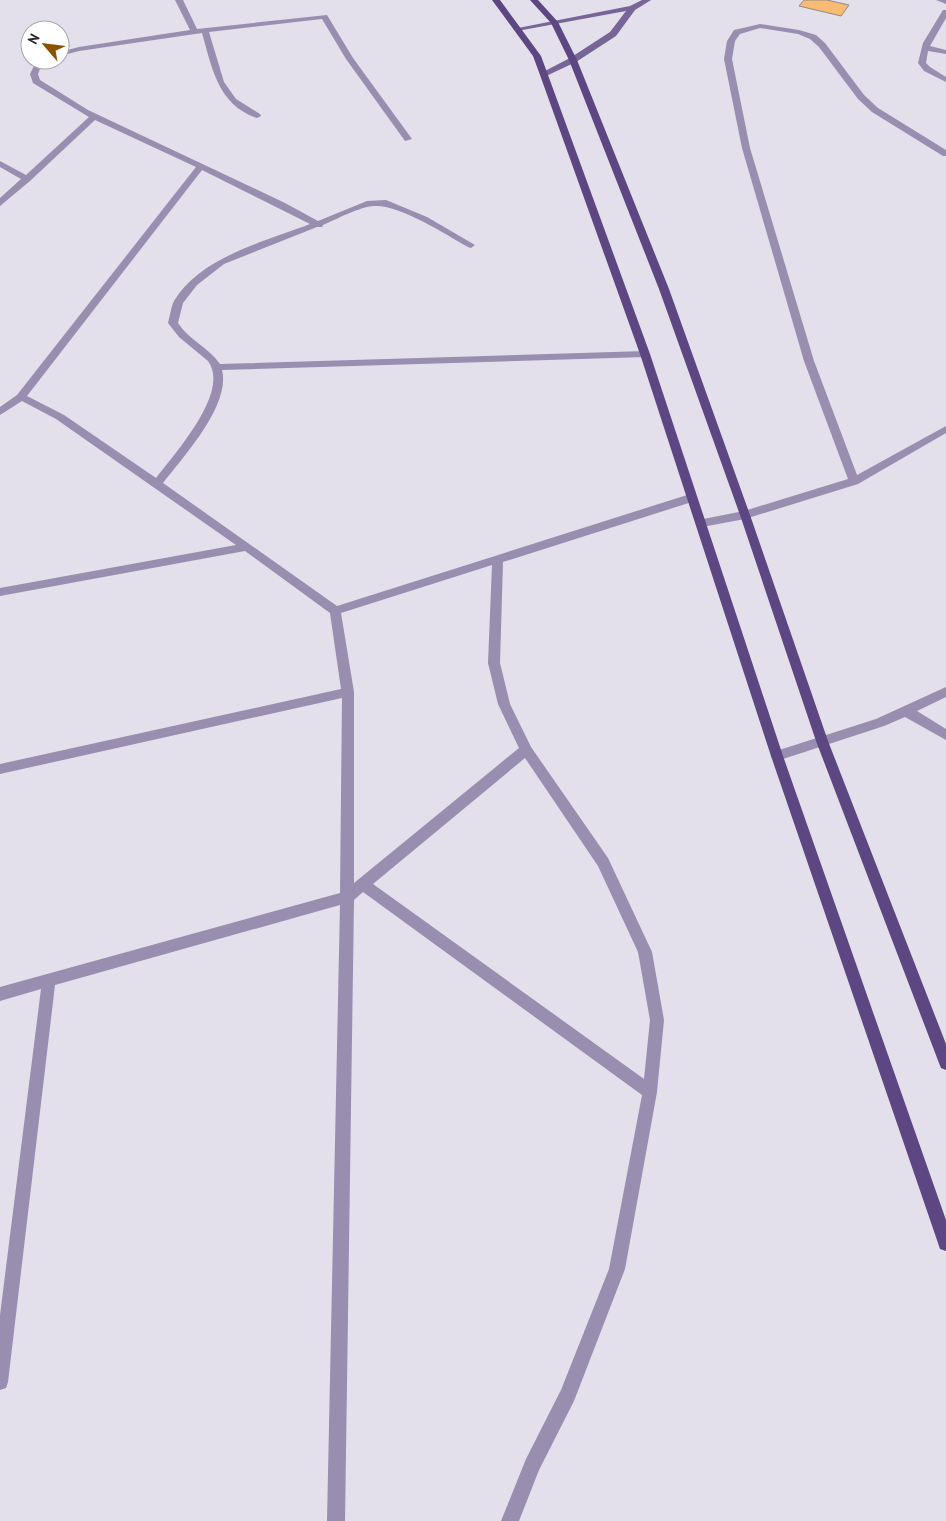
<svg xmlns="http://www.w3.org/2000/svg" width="946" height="1521" font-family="'PT Sans',sans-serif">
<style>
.building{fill:#f9ba73;stroke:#938b83}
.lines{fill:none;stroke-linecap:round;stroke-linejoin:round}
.street{fill:#998db0;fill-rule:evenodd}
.secondary{fill:#766596;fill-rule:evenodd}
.primary{fill:#5d4782;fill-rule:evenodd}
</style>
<rect width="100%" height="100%" fill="#e3dfeb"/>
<polygon class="building" points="804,0 827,0 849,5 841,16 799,6"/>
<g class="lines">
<g class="street">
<path d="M175,0H183L197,29L327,15L353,58L412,139L405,141L346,59L322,19L209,32L224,82L236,99L260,114L261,116L257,118C218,105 212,68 202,33L79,51L60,56V52L79,47L190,30Z"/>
<polygon points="936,0 946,0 946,4"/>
<polygon points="943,10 946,10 946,18 930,46 946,50 946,54 928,51 926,63 930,67 946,77 946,82 924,71 918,63 923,43"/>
<polygon points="760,24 799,30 816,35 825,43 864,95 878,108 946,150 946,156 943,156 872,112 858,99 819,47 810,39 798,34 760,28 740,34 735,41 732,59 750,148 814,361 857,475 946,426 946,433 858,484 745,519 702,527 698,526 697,523 698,520 744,511 848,479 804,361 742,148 724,59 727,41 734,30"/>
<path d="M43,60H52L40,69L38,74L40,80L88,110L285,203L318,221L367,201L386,200L427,217L475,245L471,248L468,247C445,234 399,204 374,206C359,207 337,219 323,225L322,227H317L224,264L197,285L183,303L178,323C189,340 208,347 220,364L645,351L650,354L645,357L222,370C231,405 183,457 163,483L337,606L687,495H695L696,498L695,501L503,562L500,663L510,704L531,747L608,858L652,952L664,1020L657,1092L625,1269L574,1401L539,1470L519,1521H501L526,1459L561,1390L609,1269L642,1095L363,892L354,900L345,1521H327L340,905L55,985L8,1382L6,1388L0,1390V1315L41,989L0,1001V987L340,893L342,698L0,774V764L341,689L330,613L245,551L0,596V588L236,545L56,419L22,401L0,415V407L17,395L196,167L95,120L30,181L0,206V198L21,179L0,167V161L26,175L89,117L33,83L30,74L34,66ZM202,170L310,224C266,241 200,257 174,301C171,307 170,316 168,323L179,337L208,361C231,392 174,454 156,478L64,415L27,396ZM492,565L488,663L498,704L519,748L354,883V692L341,613ZM525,758L598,866L638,952L650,1020L644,1079L373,884Z"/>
<polygon points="946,687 946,697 917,711 946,729 946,740 905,717 884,726 777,761 773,760 771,756 773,752 876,719"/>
</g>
<polygon class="secondary" points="642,0 651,0 635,10 616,36 576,62 544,77 541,77 541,73 570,58 610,32 626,11 517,31 513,29 630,6"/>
<g class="primary">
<polygon points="492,0 500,0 541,56 548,75 650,354 783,756 946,1220 946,1251 940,1249 938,1243 771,756 640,354 540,75 533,56"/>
<polygon points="530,0 538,0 558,22 577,60 669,289 750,515 828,741 946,1044 946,1070 941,1068 939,1063 816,741 740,515 659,289 569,60 551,23"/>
</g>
</g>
<g transform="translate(45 45) rotate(298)"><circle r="24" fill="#ffffff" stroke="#aaa9ab"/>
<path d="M0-4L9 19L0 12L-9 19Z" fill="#895401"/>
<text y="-8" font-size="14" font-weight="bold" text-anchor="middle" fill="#2a282d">N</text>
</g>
</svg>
